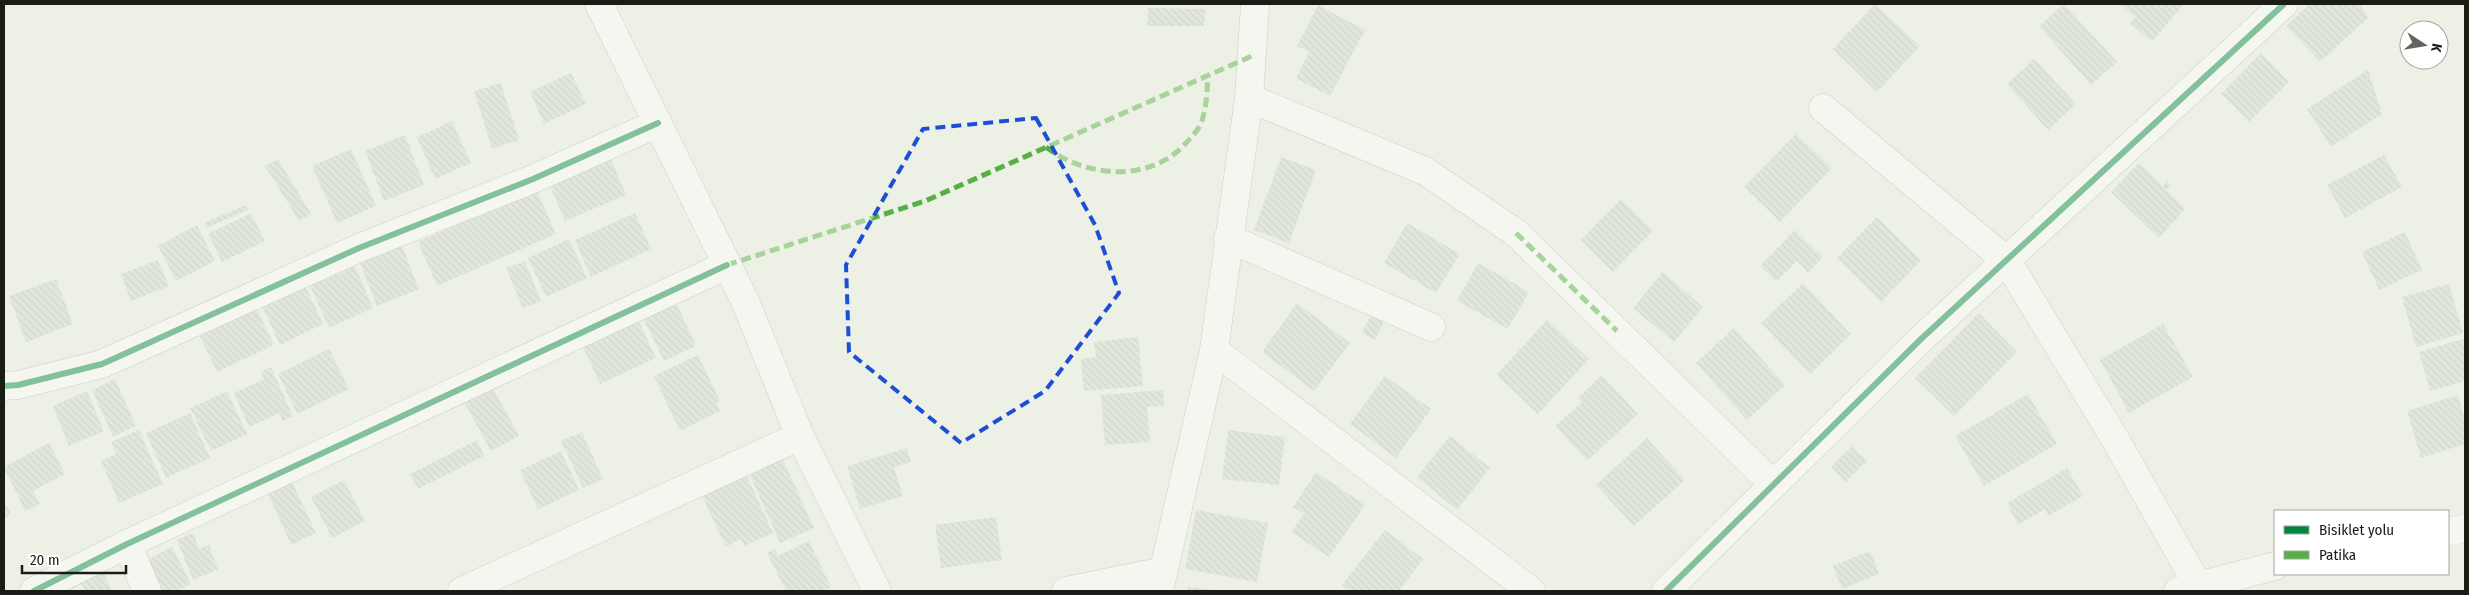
<svg xmlns="http://www.w3.org/2000/svg" width="2469" height="595" font-family="'Fira Sans Condensed',sans-serif">
<style>
.building{fill:url(#building-back-hatch)}
.lines{fill:none;stroke-linecap:round;stroke-linejoin:round}
.street-casing{stroke:#a8aaa1;stroke-width:29}
.street{stroke:#fcfdfb;stroke-width:28}
.quiet{stroke:#55b144;stroke-width:5;stroke-dasharray:10 5;stroke-linecap:butt}
.cycleway-casing{stroke:#fff;stroke-width:9}
.cycleway{stroke:#00873e;stroke-width:6}
.marked{fill:none;stroke:#1d4ed8;stroke-width:4;stroke-dasharray:10 6;stroke-linejoin:round}
</style>
<defs>
<pattern id="building-back-hatch" width="6" height="6" patternUnits="userSpaceOnUse" patternTransform="scale(1.25)"><rect width="6" height="6" fill="#d2dbcc"/><path d="M-1 5l2 2M0 0l6 6M5-1l2 2" fill="none" stroke="#b4bbae"/></pattern>
</defs>
<rect width="100%" height="100%" fill="#edf0e5"/>
<g class="building">
<polygon points="1875,4 1920,46 1877,92 1833,49"/>
<polygon points="2064,4 2117,62 2091,85 2039,26"/>
<polygon points="2120,4 2184,4 2152,42 2130,23 2136,17"/>
<polygon points="2310,4 2360,4 2368,18 2320,62 2286,26"/>
<polygon points="1318,5 1365,30 1330,96 1296,78 1309,52 1297,46"/>
<polygon points="1148,8 1205,9 1204,26 1147,26"/>
<polygon points="2261,53 2289,82 2249,122 2221,94"/>
<polygon points="2034,59 2076,104 2048,130 2007,84"/>
<polygon points="2368,70 2382,114 2331,147 2307,109"/>
<polygon points="571,73 586,104 544,124 530,92"/>
<polygon points="501,83 519,140 492,149 474,91"/>
<polygon points="452,121 471,163 435,179 417,137"/>
<polygon points="1796,134 1832,168 1780,222 1744,187"/>
<polygon points="405,135 424,185 384,201 365,151"/>
<polygon points="351,149 376,206 337,223 312,166"/>
<polygon points="608,152 626,195 565,221 547,179"/>
<polygon points="2384,155 2402,187 2345,218 2327,185"/>
<polygon points="1281,157 1316,170 1289,243 1254,230"/>
<polygon points="278,159 311,214 299,221 265,166"/>
<polygon points="2139,163 2163,186 2167,181 2171,185 2166,190 2185,209 2159,238 2111,192"/>
<polygon points="536,189 556,234 437,286 418,242"/>
<polygon points="1621,199 1653,231 1613,272 1581,240"/>
<polygon points="246,205 248,210 206,228 204,223"/>
<polygon points="251,213 265,241 222,262 208,234"/>
<polygon points="635,213 651,249 591,277 575,240"/>
<polygon points="1877,217 1921,260 1881,302 1837,258"/>
<polygon points="1407,223 1460,254 1436,293 1384,263"/>
<polygon points="197,225 215,261 176,281 158,246"/>
<polygon points="1795,230 1823,257 1808,273 1797,261 1776,282 1760,266"/>
<polygon points="2405,232 2422,270 2379,290 2362,252"/>
<polygon points="569,239 587,278 546,297 528,258"/>
<polygon points="402,246 419,289 377,306 360,263"/>
<polygon points="158,260 169,286 131,301 121,274"/>
<polygon points="525,261 541,301 523,308 506,268"/>
<polygon points="1478,263 1529,292 1508,329 1457,301"/>
<polygon points="355,266 373,308 329,328 310,286"/>
<polygon points="1663,272 1703,307 1674,342 1633,308"/>
<polygon points="56,279 73,324 26,342 9,296"/>
<polygon points="1803,283 1851,334 1810,374 1761,323"/>
<polygon points="2449,284 2463,333 2416,347 2402,297"/>
<polygon points="305,285 323,324 280,345 262,306"/>
<polygon points="675,300 696,346 664,361 642,316"/>
<polygon points="1297,303 1350,343 1314,391 1262,352"/>
<polygon points="257,309 274,345 217,372 200,336"/>
<polygon points="1372,313 1385,319 1375,340 1362,333"/>
<polygon points="1979,313 2017,352 1954,416 1915,378"/>
<polygon points="638,319 656,358 600,384 582,345"/>
<polygon points="1547,320 1589,359 1538,414 1496,375"/>
<polygon points="2163,324 2193,377 2129,413 2100,360"/>
<polygon points="1734,328 1785,385 1747,420 1696,363"/>
<polygon points="1138,337 1143,386 1084,391 1081,359 1096,357 1094,342"/>
<polygon points="2463,339 2465,348 2465,381 2430,391 2419,352"/>
<polygon points="329,349 349,389 297,414 278,374"/>
<polygon points="698,355 720,401 716,403 720,411 680,431 654,376"/>
<polygon points="271,367 293,416 283,421 279,413 249,427 234,393 264,379 261,371"/>
<polygon points="1602,375 1638,414 1587,461 1555,426 1582,402 1578,398"/>
<polygon points="1385,376 1431,409 1396,458 1350,424"/>
<polygon points="115,379 136,426 113,437 92,390"/>
<polygon points="490,383 519,436 491,451 462,398"/>
<polygon points="1163,390 1164,406 1147,407 1150,442 1105,445 1101,395"/>
<polygon points="87,391 104,431 69,446 53,406"/>
<polygon points="227,391 247,434 211,451 190,408"/>
<polygon points="2028,394 2057,444 1984,486 1955,436"/>
<polygon points="2458,395 2465,421 2465,444 2421,458 2407,411"/>
<polygon points="190,413 210,458 166,478 146,433"/>
<polygon points="139,430 163,484 119,503 101,461 116,454 111,442"/>
<polygon points="1228,430 1285,437 1279,485 1222,479"/>
<polygon points="582,432 603,479 583,488 561,441"/>
<polygon points="1450,436 1490,468 1457,510 1417,477"/>
<polygon points="1647,438 1685,480 1634,526 1596,485"/>
<polygon points="477,440 484,456 418,489 410,474"/>
<polygon points="49,443 65,474 33,491 40,504 25,511 4,467"/>
<polygon points="1852,446 1867,461 1846,482 1831,467"/>
<polygon points="907,448 911,462 894,467 903,496 860,509 847,466"/>
<polygon points="561,451 579,490 538,509 520,470"/>
<polygon points="779,451 814,528 780,543 746,466"/>
<polygon points="742,465 773,533 744,546 741,539 726,547 697,485"/>
<polygon points="2067,468 2083,496 2048,516 2045,509 2018,525 2007,503"/>
<polygon points="1316,472 1365,505 1329,557 1291,532 1304,514 1293,507"/>
<polygon points="291,480 316,533 291,545 267,491"/>
<polygon points="344,480 365,521 332,538 311,497"/>
<polygon points="4,502 11,514 4,518"/>
<polygon points="1196,510 1268,523 1257,582 1185,569"/>
<polygon points="996,517 1002,560 941,568 935,525"/>
<polygon points="1385,530 1423,559 1399,591 1350,591 1342,585"/>
<polygon points="193,533 199,549 209,545 218,569 193,580 177,540"/>
<polygon points="809,541 831,587 822,591 786,591 767,553 775,549 778,556"/>
<polygon points="172,547 191,584 177,591 163,591 147,560"/>
<polygon points="1870,551 1879,574 1842,589 1833,566"/>
<polygon points="101,567 112,591 85,591 82,584 72,589 68,581"/>
<polygon points="1188,587 1214,590 1214,591 1187,591"/>
</g>
<g class="lines">
<g class="street-casing">
<g id="street">
<polyline points="599,4 745,301 800,436 877,591"/>
<polyline points="1249,98 1425,171 1516,233 1773,484"/>
<polyline points="1823,108 2007,261 2115,439 2199,587"/>
<polyline points="1228,238 1431,327"/>
<polyline points="1214,350 1531,591"/>
<polyline points="4,386 18,385 102,364 359,248 533,179 658,123"/>
<polyline points="2448,532 2465,528"/>
<polyline points="127,544 147,591"/>
<polyline points="34,591 127,544 727,265"/>
<polyline points="462,591 800,436"/>
<polyline points="1066,591 1164,571"/>
<polyline points="1159,591 1214,350 1249,98 1255,4"/>
<polyline points="1666,591 1921,339 2284,4"/>
<polyline points="2178,591 2275,566"/>
</g>
</g>
<use href="#street" class="street"/>
<g class="quiet">
<path d="M1046,147C1086,178 1151,183 1186,143C1193,136 1201,127 1203,117C1207,104 1207,89 1208,75"/>
<polyline points="1516,233 1617,331"/>
<polyline points="727,265 925,201 1252,56"/>
</g>
<g class="cycleway-casing">
<g id="cycleway">
<polyline points="4,386 18,385 102,364 359,248 533,179 658,123"/>
<polyline points="34,591 127,544 727,265"/>
<polyline points="1666,591 1921,339 2284,4"/>
</g>
</g>
<use href="#cycleway" class="cycleway"/>
</g>
<path d="M0 0H2469V595H0ZM1036,118L1095,225L1119,293L1045,391L961,443L849,352L846,265L923,129Z" fill="#edf0e5" fill-opacity=".55" fill-rule="evenodd"/>
<path class="marked" d="M1036,118L1095,225L1119,293L1045,391L961,443L849,352L846,265L923,129Z"/>
<rect width="2469" height="595" fill="none" stroke="#1a1c15" stroke-width="10"/>
<rect x="2274" y="510" width="175" height="65" fill="#ffffff" stroke="#a3a4a1"/>
<rect x="2284" y="526" width="25" height="8" fill="#00873e" stroke="#a3a4a1"/>
<text x="2319" y="535" font-size="15" fill="#1a1c15">Bisiklet yolu</text>
<rect x="2284" y="551" width="25" height="8" fill="#55b144" stroke="#a3a4a1"/>
<text x="2319" y="560" font-size="15" fill="#1a1c15">Patika</text>
<g transform="translate(2424 45) rotate(102)"><circle r="24" fill="#ffffff" stroke="#a3a4a1"/>
<path d="M0-4L9 19L0 12L-9 19Z" fill="#64665e"/>
<text y="-8" font-size="14" font-weight="bold" text-anchor="middle" fill="#1a1c15">K</text>
</g>
<path d="M22 565v8h104v-8" fill="none" stroke="#1a1c15" stroke-width="2.5"/>
<text x="30" y="565" font-size="15" fill="#1a1c15" stroke="#ffffff" stroke-width="4" paint-order="stroke">20 m</text>
</svg>
